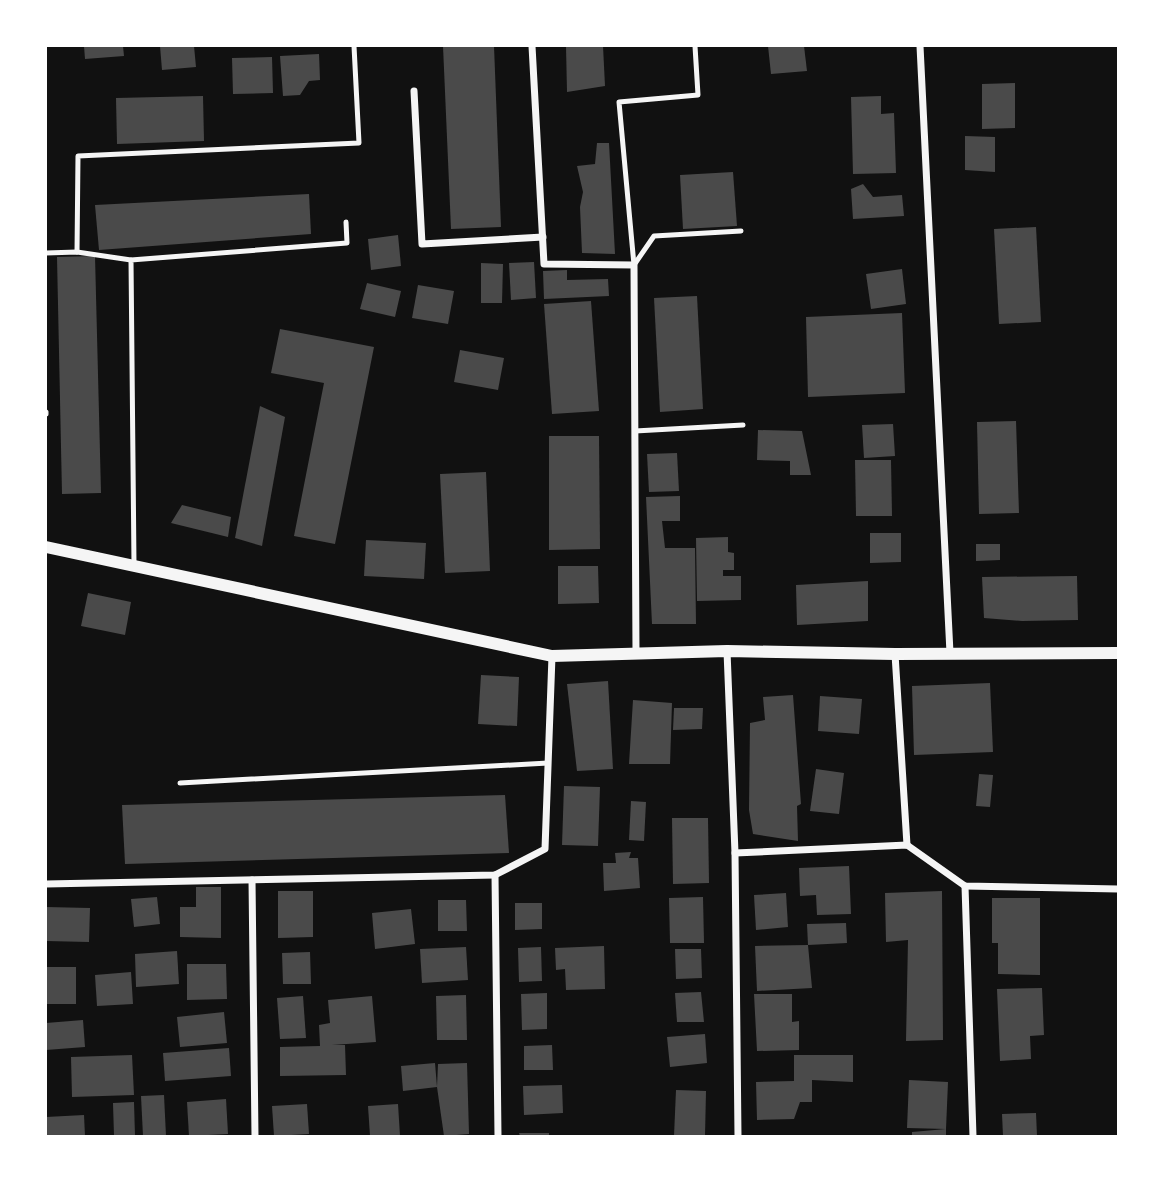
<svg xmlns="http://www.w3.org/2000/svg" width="1164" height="1182" font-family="Arial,sans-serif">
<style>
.building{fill:#4a4a4a}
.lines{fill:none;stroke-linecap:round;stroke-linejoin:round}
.service{stroke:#f5f5f5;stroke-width:5}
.minor{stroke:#f5f5f5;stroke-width:7}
.tertiary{stroke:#f5f5f5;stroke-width:12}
</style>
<rect width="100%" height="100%" fill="#111"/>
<g class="building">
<polygon points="84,46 123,46 124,56 85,59"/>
<polygon points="160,46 194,46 196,67 162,70"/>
<polygon points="443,46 494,46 501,227 451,229"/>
<polygon points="566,46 603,46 605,86 567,92"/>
<polygon points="768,46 804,46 807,71 771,74"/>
<polygon points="319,54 320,80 309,81 300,95 283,96 280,56"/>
<polygon points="272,57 273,93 233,94 232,58"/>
<polygon points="1015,83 1015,128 982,129 982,84"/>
<polygon points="203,96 204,141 117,144 116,98"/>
<polygon points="881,96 881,114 894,113 896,173 853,174 851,97"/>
<polygon points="965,136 995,137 995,172 965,170"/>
<polygon points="597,143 609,143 615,254 582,253 580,207 583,192 577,166 595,164"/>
<polygon points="733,172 737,226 683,229 680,175"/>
<polygon points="863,184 873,197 902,195 904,216 853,219 851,189"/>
<polygon points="309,194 311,234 99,250 95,205"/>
<polygon points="1036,227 1041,322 999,324 994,229"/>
<polygon points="398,235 401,266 371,270 368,239"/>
<polygon points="95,256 101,493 62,494 57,257"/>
<polygon points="534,262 536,298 511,300 509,263"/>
<polygon points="481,263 503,264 502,303 481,303"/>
<polygon points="902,269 906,304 871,309 866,274"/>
<polygon points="567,270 567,280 608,279 609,296 544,299 543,271"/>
<polygon points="367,283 401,291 395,317 360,309"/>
<polygon points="418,285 454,291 448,324 412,318"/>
<polygon points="697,296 703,409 660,412 654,298"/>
<polygon points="591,301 599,411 552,414 544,304"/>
<polygon points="902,313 905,393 808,397 806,317"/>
<polygon points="280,329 374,347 335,544 294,536 324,383 271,373"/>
<polygon points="460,350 504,358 498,390 454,382"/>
<polygon points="260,406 285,417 262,546 235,538"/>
<polygon points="1016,421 1019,513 979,514 977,422"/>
<polygon points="893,424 895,456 864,458 862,425"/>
<polygon points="758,430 802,431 811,475 790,475 790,461 757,460"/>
<polygon points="549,436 599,436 600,549 549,550"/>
<polygon points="677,453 679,491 649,492 647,454"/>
<polygon points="855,460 891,460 892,516 856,516"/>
<polygon points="486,472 490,571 445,573 440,474"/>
<polygon points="680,496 680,521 662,521 665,548 695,548 696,624 652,624 646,497"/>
<polygon points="182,505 231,517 228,537 171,523"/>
<polygon points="870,533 901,533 901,562 870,563"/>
<polygon points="728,537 728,552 734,553 734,570 723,570 723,576 741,576 741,600 697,601 696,538"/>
<polygon points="366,540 426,543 424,579 364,576"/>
<polygon points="976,544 1000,544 1000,560 976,561"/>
<polygon points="558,566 598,566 599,603 558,604"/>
<polygon points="1077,576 1078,620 1022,621 984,618 982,577"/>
<polygon points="868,581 868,621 797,625 796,585"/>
<polygon points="88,593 131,602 125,635 81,626"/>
<polygon points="481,675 519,677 517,726 478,724"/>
<polygon points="608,681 613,769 577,771 567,684"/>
<polygon points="990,683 993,752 914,755 912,686"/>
<polygon points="793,695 801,804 797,806 798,841 753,834 749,810 750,723 765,720 763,697"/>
<polygon points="820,696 862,699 859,734 818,731"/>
<polygon points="633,700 672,703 670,764 629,764"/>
<polygon points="674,708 703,708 702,729 673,730"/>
<polygon points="816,769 844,773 839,814 810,811"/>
<polygon points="979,774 993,775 990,807 976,806"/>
<polygon points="564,786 600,787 598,846 562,845"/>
<polygon points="505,795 509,853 125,864 122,805"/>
<polygon points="631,801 646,802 644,841 629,840"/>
<polygon points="672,818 708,818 709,883 673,884"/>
<polygon points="631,852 629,858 638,858 640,888 604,891 603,863 616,863 615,853"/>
<polygon points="849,866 851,914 817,915 816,895 800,896 799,868"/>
<polygon points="196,887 221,887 221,938 180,937 180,907 196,907"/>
<polygon points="278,891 313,891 313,937 278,938"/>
<polygon points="942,891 943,1040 906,1041 908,940 886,942 885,893"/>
<polygon points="786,893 788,927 756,930 754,895"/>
<polygon points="157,897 160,924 134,927 131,899"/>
<polygon points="703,897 704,943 670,943 669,898"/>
<polygon points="992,898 1040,898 1040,975 998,974 998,943 992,943"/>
<polygon points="438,900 466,900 467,931 438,931"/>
<polygon points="515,903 542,903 542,929 515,930"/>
<polygon points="46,907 90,908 89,942 46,941"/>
<polygon points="411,909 415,944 375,949 372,913"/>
<polygon points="846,923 847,943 808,945 807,924"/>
<polygon points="808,945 812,988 757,991 755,946"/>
<polygon points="604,946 605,989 566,990 565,969 556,970 555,948"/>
<polygon points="466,947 468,980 422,983 420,949"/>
<polygon points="541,947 542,981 519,982 518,948"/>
<polygon points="675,949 701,949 702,978 676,979"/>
<polygon points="177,951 179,984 136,987 135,954"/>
<polygon points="310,952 311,984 283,984 282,953"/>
<polygon points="187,964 226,964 227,999 187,1000"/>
<rect x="46" y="967" width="30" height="37"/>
<polygon points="131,972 133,1004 97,1006 95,975"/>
<polygon points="1042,988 1044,1035 1030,1036 1031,1059 1000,1061 997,989"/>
<polygon points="701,992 704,1022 677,1022 675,993"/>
<polygon points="547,993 547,1029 522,1030 521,994"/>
<polygon points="754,994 792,994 792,1022 799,1021 799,1050 757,1051"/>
<polygon points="466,995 467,1040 437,1040 436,996"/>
<polygon points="303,996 306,1038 280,1039 277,998"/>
<polygon points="372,996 376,1042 332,1045 345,1045 346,1075 280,1076 280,1047 320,1046 319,1025 330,1023 328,1000"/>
<polygon points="224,1012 227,1043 180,1047 177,1017"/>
<polygon points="83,1020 85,1047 46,1050 46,1023"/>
<polygon points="705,1034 707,1063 670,1067 667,1037"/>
<polygon points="552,1045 553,1070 524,1070 524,1046"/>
<polygon points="229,1048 231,1076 165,1081 163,1053"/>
<polygon points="132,1055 134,1095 72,1097 71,1057"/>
<polygon points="794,1055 853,1055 853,1082 812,1080 812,1102 800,1102 794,1119 757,1120 756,1082 794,1081"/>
<polygon points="435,1063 437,1087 403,1091 401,1066"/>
<polygon points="467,1063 469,1134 444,1136 437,1087 438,1064"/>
<polygon points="909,1080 948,1082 946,1129 907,1128"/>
<polygon points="562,1085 563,1113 524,1115 523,1086"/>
<polygon points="676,1090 706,1091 705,1136 674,1136"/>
<polygon points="164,1095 166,1136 143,1136 141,1096"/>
<polygon points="226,1099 228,1134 189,1136 187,1102"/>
<polygon points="134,1102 135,1136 114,1136 113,1103"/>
<polygon points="307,1104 309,1134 274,1136 272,1106"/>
<polygon points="398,1104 400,1136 370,1136 368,1106"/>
<polygon points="1036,1113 1037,1136 1003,1136 1002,1114"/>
<polygon points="84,1115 85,1136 46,1136 46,1117"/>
<polygon points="946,1129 946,1136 912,1136 912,1132"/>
<polygon points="519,1133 549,1133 549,1136 520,1136"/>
</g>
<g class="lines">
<g class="service">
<polyline points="77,252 78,156 359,143 354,46"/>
<polyline points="46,253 77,252 131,260"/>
<polyline points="634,265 619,102 698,95 695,46"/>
<polyline points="634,265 654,236 741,231"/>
<polyline points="46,414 46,412"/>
<polyline points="635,431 743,425"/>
<polyline points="134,564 131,260 347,243 346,222"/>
<polyline points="180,783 548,763"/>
</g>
<g class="minor">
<polyline points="532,46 544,264 634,265 636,653"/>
<polyline points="920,46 950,653"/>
<polyline points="414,91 422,244 543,237"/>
<polyline points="727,651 735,853 738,1136"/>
<polyline points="895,654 907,845"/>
<polyline points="735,853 907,845 965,886 1118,889"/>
<polyline points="495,875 498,1136"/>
<polyline points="252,880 255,1136"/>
<polyline points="46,884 495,875 545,849 552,656"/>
<polyline points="965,886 973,1136"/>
</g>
<polyline class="tertiary" points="46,547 552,656 727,651 895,654 1118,653"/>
</g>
<rect width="1164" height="1182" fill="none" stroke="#ffffff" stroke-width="94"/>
</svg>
